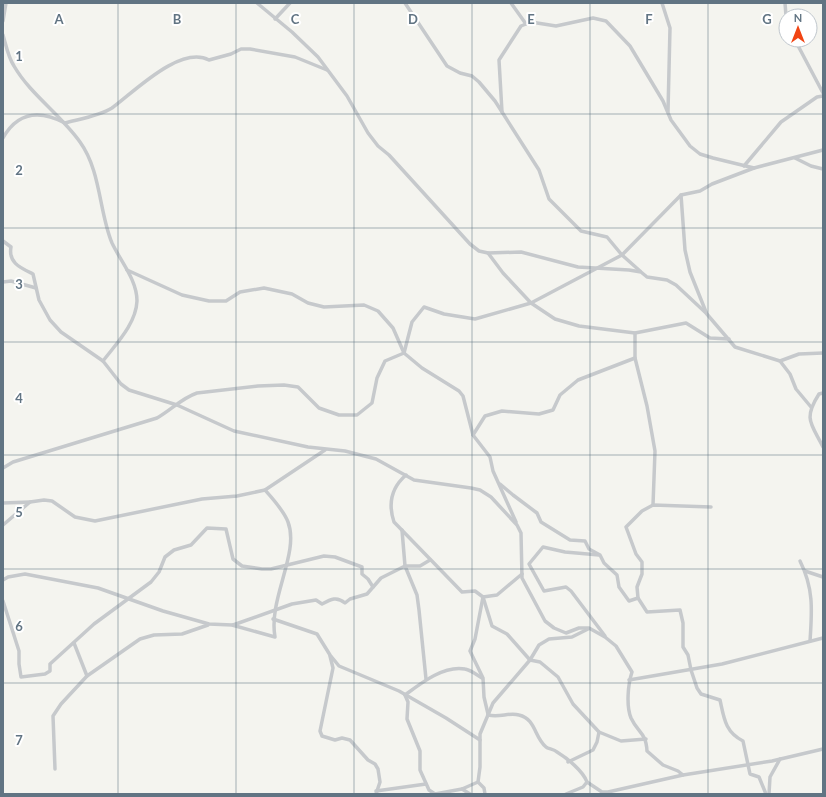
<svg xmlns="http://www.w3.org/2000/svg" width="826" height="797" font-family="Lato,sans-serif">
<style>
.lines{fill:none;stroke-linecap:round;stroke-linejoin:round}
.minor{stroke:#c6c9cc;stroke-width:3.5}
.grid{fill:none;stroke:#617483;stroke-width:1;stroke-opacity:0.55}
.grid-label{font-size:13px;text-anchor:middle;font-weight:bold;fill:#617483;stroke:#fff;stroke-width:4;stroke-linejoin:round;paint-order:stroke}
</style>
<rect width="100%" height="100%" fill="#f4f4ef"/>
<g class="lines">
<g class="minor">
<polyline points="257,3 292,32 318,57 347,96 368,133 378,146 389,155 470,244 479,251 488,253 521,252 578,267 629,270 641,272 647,277 667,280 676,285 706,313 735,347 780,361 790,374 796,389 811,407"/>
<polyline points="405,3 447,66 460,73 472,76 479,82 495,101 539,170 549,199 581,231 607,237 622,255 640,271"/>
<polyline points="511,3 526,24"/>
<polyline points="662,3 670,28 668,111"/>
<polyline points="785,3 786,16"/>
<polyline points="275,19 290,3"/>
<polyline points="3,21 6,3"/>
<path d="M3,35C6,45 8,57 14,66C30,94 61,115 80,142C101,171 99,212 112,243C121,262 137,280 137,301C136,324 116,344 103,361"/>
<polyline points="795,40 823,93"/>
<polyline points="502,112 499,60 521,26 531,22 556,26 593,18 606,21 630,46 663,101 671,120 690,146 700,154 713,158 754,168"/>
<path d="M3,138C18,111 40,110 65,123C80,119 99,116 112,108C134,92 180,45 209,60L231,54L241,49H250L295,57L327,70"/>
<polyline points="795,158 811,166 823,169"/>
<polyline points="744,166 781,122 817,97 823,96"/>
<path d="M3,241L11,247C8,263 21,268 33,274L39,300L50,320L61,332L103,361L121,384L129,390L177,405L234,431L308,447L345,451L376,459L414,480L471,488L480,490L491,497L517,525L521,533L522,578L545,621L554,628L566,633L579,628H589L605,637L616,646L632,672C628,684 626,706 631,718C638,733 646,732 647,751L663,765L678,771L683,775"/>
<polyline points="488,253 503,273 531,303 555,319 579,326 635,333 686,323 710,338 729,339"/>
<polyline points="127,270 182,295 209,301 226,301 240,292 264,288 292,294 308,303 324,307 364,305 378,311 393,328 404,353 422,368 459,391 463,396 473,435 490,457 493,471 516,522"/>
<polyline points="3,282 11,281 36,288"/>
<polyline points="706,312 690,272 685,250 681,195 700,191 712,184 754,168 823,150"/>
<polyline points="404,353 412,322 424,307 444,314 475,319 531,303 622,255 681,195"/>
<polyline points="635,358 647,406 655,451 653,505"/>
<polyline points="780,361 799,354 823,353"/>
<path d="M823,393L819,394C803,419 811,423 823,447"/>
<polyline points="473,435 485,416 502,411 539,414 553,410 560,395 578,380 635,358 635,333"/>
<path d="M3,468L13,462L157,418C171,410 182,398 197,393L258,386L284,385L298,387L319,408L339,415H357L372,403L377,378L385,361L404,353"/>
<path d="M406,475C391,488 388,504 394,522L462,592L475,591L483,597L492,626L507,634L530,660L540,662L558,677L573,704L599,732L621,741L646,739"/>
<path d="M500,484L513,495L537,513L541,522L570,540L585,541L589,549L600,555L604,563L617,575L619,587L629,601L638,598L647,612L680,610L683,623V647L688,655L691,670L697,688L701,694L720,700C724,718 725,732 743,741L750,774L759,777L766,794"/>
<polyline points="3,503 30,502"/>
<polyline points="3,525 30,502 44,500 52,501 75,517 95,521 202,499 237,496 265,490 325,450"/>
<polyline points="402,530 405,566 417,595 419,610 426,679"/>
<polyline points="599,555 565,552 543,547 529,564 544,591 566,587 571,591 605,636"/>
<path d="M800,561C814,589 812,611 810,641"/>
<polyline points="805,571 823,577"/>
<path d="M3,580L8,577L25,574L98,588L163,611L209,624L232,625L275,637C268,599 300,553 288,522C284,511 273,499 265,490"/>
<polyline points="638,598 637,587 642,574 642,562 636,554 626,527 642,511 653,505 711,507"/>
<polyline points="3,601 19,651 19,664 21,677 45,674 50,671 50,664 94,624 151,582 159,572 165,557 174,550 191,545 207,528 226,529 233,559 242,566 262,569 271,569 324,556 335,557 362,567 362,574 368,579 373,587"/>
<polyline points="273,619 317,634 330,655 339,666 399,691 446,718 480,740"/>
<path d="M233,625L292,604L316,600L322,604C331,599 337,596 345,603L350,599L367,594L381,578L405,566H420L430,560"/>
<polyline points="74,643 87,676"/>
<polyline points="330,656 333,668 320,731 322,736 335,740 342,738 350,740 368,760 375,764 378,769 380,782 376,794"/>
<polyline points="629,680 722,664 823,638"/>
<polyline points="405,695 408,702 407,719 420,751 420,770 429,790 435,794 462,789 470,794"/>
<path d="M405,695C421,683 444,665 465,669C471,670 477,675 482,678"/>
<polyline points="488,714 484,697 483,678 470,651 475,639 483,597 497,595 522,574"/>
<path d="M488,715C500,718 509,712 519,715C536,719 534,737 546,747C548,749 554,749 557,752C567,758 583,771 587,782"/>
<polyline points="568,762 593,750 597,742 599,732"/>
<polyline points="55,769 53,716 61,704 87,676 140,639 154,635 182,634 208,625"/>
<polyline points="462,789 478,782"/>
<polyline points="376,791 426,784"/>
<polyline points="485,794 484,788 478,782 480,767 480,734 493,703 530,660 539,645 549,639 572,637 588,629"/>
<polyline points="566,794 583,787 587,782 602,792 608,792 683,775 772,761 823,749"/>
<polyline points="769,794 770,777 780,759"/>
</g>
</g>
<path class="grid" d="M118,3V794M236,3V794M354,3V794M472,3V794M590,3V794M708,3V794M3,114H823M3,228H823M3,342H823M3,455H823M3,569H823M3,683H823"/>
<g class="grid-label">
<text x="59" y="24">A</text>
<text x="177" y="24">B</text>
<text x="295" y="24">C</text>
<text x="413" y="24">D</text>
<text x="531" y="24">E</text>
<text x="649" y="24">F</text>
<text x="767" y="24">G</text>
<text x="19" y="61">1</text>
<text x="19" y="175">2</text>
<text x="19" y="289">3</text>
<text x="19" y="403">4</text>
<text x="19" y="517">5</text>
<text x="19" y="631">6</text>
<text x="19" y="745">7</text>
</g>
<rect width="826" height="797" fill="none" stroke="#617483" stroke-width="8"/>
<g transform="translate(798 28)"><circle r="19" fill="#ffffff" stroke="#c0c7cd"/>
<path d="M0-3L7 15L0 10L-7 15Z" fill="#f14413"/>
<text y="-6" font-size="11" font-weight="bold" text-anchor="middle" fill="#617483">N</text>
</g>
</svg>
